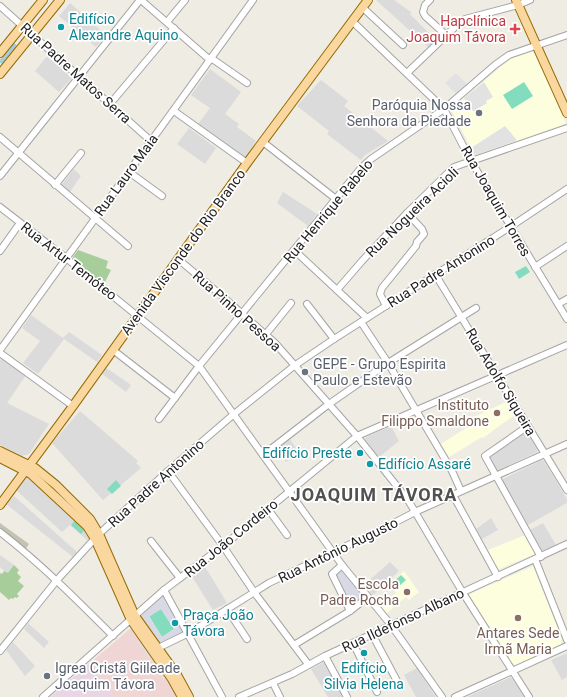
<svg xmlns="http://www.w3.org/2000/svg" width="567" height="697" font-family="Roboto,sans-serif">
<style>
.residential{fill:#dcdbdb}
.commercial{fill:#efd6d4}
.industrial{fill:#e8d6e4}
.education{fill:#fdfede}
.construction{fill:#c2c3b0}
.forest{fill:#a6cd9a}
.pitch{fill:#84dcbf}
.parking{fill:#e2e2e2}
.plaza{fill:#d9d8e5;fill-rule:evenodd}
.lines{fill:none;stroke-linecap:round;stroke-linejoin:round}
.canal{stroke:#a5cddc;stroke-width:5}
.minor-casing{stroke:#a5a5a5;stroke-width:8}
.major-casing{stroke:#956c03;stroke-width:10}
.minor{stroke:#fff;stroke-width:6}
.major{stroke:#fad79e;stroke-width:8}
.culture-dot{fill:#0f9aa8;stroke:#fff;stroke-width:1.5}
.health-dot{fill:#e0444e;stroke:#fff;stroke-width:1.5}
.worship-dot{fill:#6b7280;stroke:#fff;stroke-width:1.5}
.education-dot{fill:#8d6e63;stroke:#fff;stroke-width:1.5}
.labels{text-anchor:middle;stroke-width:3.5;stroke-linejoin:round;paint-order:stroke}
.culture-label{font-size:14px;fill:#0d838f;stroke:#fff;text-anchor:start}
.health-label{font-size:14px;fill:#be3a42;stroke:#fff;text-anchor:end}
.street-label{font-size:14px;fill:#1e1e1e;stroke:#fff}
.worship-label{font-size:14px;fill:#5b616d;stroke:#fff;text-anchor:start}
.education-label{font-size:14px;fill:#785e54;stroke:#fff;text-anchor:end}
.district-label{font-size:18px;font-weight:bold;letter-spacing:1px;fill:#515151;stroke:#fff}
</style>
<rect width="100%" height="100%" fill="#efece4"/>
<g class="residential">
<polygon points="376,0 394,0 411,12 410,14 436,40 429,48"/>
<polygon points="70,3 106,35 96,47 59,16"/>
<polygon points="47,56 72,78 59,92 35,71"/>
<polygon points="210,69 241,92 225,114 239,124 237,127 256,141 244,158 198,124 210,108 191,95"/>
<polygon points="321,80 348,101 344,106 388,141 365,155 361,160 327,134 329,131 297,106"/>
<polygon points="189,128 216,148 205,164 177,144"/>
<polygon points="74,169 81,176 70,192 61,185"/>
<polygon points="283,192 317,214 308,226 277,203"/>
<polygon points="31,315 63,338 69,332 102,355 97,362 64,339 38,374 23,363 40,341 22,328"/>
<polygon points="2,359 26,375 7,403 49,424 29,454 22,456 0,445 0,360"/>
<polygon points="105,367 131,385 126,392 101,373"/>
<polygon points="80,411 138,461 136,463 141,468 103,500 52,443"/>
<polygon points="391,426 399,441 379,457 365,439 366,437"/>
<polygon points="524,433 529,434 538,449 537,452 496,471 489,460 490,456"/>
<polygon points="289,438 299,452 286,462 276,448"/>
<polygon points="542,460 544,461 567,499 567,503 526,526 501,480"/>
<polygon points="28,476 80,523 89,537 88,541 70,525 62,532 16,490"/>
<polygon points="14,496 77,552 73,557 6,504"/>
<polygon points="491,518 498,530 482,539 476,529"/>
<polygon points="543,523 556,545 542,551 530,530"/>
<polygon points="0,555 14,565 8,574 0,567"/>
<polygon points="390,562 399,571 373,595 364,585"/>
<polygon points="204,565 227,603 213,610 191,575"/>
<polygon points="28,623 49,642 44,648 24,629"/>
<polygon points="13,642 35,666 25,676 6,650"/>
<polygon points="567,653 567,677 562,680 551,660"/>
<polygon points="326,661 344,696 342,697 328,697 311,669"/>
<polygon points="417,668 436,697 416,697 404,675"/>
<polygon points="511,677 526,697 467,697"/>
</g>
<polygon class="commercial" points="130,629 133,629 137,635 140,643 164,679 168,679 177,697 113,697 90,663"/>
<polygon class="industrial" points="90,663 113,697 50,697"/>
<g class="education">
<polygon points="531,52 534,53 566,123 565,124 476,155 474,154 451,109 510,59"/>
<polygon points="508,401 516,414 483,438 482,437 449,457 441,444 474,423 472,418"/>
<polygon points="525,535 535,554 497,570 494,566 488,550"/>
<polygon points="533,566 562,639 560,646 515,665 510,661 469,595 470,594"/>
<polygon points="404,571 419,592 409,600 406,597 387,613 381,607 396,593 390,584"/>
</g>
<polygon class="construction" points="0,523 29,544 25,550 0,531"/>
<g class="forest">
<polygon points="78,250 108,261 106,268 111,270 104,284 73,260 73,257"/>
<polygon points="14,565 19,570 17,573 21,577 18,581 24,586 17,594 19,596 17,598 15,597 13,599 11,598 9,600 0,592 0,573 2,574 4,571 8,573"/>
</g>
<g class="pitch">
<polygon points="524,82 533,96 512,109 503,95"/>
<polygon points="526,266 530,272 519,279 515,272"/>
<polygon points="116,480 121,486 112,494 107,489"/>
<polygon points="75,520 85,530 81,534 71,525"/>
<polygon points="401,575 406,580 398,587 393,582"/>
<polygon points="161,609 174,629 162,637 149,616"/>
</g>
<g class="parking">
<polygon points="456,73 467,84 456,94 445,83"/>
<polygon points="484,82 493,97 486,101 487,103 474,111 460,107 467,103 464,98"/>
<polygon points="505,126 516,139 516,141 476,155 474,154 471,148"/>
<polygon points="137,635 168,679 164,679 139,643"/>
</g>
<g class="plaza">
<polygon points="341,569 364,598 350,607 335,575"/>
<path d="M162,596L165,597L183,630V632L159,643L141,618V616ZM161,609L174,629L162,637L149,617Z"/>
</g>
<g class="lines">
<polyline class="canal" points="2,61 14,46"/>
<g class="minor-casing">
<g id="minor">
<polyline points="141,0 210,60"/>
<polyline points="430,0 425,5 423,12 425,16 446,35"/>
<polyline points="0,6 151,141"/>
<polyline points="362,7 403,45"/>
<polyline points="352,21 444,109 471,161 567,319"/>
<polyline points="167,22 185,0"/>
<polyline points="211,58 247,83"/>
<polyline points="407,73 459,23 465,19 518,5 530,0"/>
<polyline points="110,104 174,28"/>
<polyline points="174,111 247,163"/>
<polyline points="0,137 128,246"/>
<polyline points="263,142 336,199"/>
<polyline points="129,172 162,196"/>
<polyline points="0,176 140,0"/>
<polyline points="55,185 81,153"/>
<polyline points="0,207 66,258 199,366 342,565 391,625 442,697"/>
<polyline points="294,250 367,318"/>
<polyline points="0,251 20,223"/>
<polyline points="178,259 222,296 275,343 357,436 408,500 463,593 529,697"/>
<polyline points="535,267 567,246"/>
<polyline points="435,274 567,490"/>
<polyline points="337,290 362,261 407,213 454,167 567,128"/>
<polyline points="307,304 334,339"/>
<polyline points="558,304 567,299"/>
<polyline points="386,306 380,294 382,288 416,246 417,242 424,234 422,229 407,213"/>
<polyline points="361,322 388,363 452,471 461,491"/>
<polyline points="266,334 291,303"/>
<polyline points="0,350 253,0"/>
<polyline points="113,350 175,398"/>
<polyline points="0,353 73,406"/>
<polyline points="159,419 199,366 361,168 371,159 444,109 495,65 509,55 567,35"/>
<polyline points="528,426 485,456 541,557"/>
<polyline points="263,455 329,404 388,363 476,308"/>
<polyline points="168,471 223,546 254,592 308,664"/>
<polyline points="453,495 498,577"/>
<polyline points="268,509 287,535"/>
<path d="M0,532C41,564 76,599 113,636"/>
<polyline points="151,541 180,578"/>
<polyline points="535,559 567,640"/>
<polyline points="342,565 332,574 350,611"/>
<polyline points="164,590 222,697"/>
<polyline points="227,609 247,639"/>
<polyline points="372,634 397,681"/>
<polyline points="353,643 377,692"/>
<polyline points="294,645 350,611 368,597"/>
<polyline points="158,648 189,633 269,583 390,525 415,512 567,444"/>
<polyline points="0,651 57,580 99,534 168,471 234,414 294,366 334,339 510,227 567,189"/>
<polyline points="325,656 347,697"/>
<polyline points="273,683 280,697"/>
<polyline points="43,697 164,590 223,546 357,436 567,345"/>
<polyline points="239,697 292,674 325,656 353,643 567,544"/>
<polyline points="455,697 567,646"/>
</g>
</g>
<g class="major-casing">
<g id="major">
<polyline points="516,0 567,113"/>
<polyline points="0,53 43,0"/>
<polyline points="0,74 60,0"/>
<polyline points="0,451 35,468 56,485 90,519 99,534 135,616 177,675 189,697"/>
<polyline points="0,458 31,474 87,526 95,539 131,620 172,679 182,697"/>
<polyline points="0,505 73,406 247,163 368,0"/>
</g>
</g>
<use href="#minor" class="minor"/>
<use href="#major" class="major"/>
</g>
<g class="culture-dot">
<circle cx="61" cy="27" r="4"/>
<circle cx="360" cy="453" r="4"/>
<circle cx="370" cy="464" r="4"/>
<circle cx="175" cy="623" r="4"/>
<circle cx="364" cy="653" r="4"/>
</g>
<path class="health-dot" d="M513 23h4v4h4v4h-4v4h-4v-4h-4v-4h4z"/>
<g class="worship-dot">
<circle cx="479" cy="113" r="4"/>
<circle cx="305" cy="372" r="4"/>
<circle cx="47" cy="676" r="4"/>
</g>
<g class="education-dot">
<circle cx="497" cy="413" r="4"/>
<circle cx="407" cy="592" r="4"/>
<circle cx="518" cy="618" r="4"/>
</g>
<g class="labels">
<g class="culture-label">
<text x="69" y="24">Edifício<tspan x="69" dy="16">Alexandre Aquino</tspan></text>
<text x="352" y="458" text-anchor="end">Edifício Preste</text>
<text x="378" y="469">Edifício Assaré</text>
<text x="183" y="620">Praça João<tspan x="183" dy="16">Távora</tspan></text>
<text x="364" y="673" text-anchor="middle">Edifício<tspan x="364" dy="16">Silvia Helena</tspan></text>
</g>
<g class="health-label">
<text x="506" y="26">Hapclínica<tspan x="506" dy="16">Joaquim Távora</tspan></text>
</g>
<g class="street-label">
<text transform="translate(76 73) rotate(42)" y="5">Rua Padre Matos Serra</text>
<text transform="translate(126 175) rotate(-54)" y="5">Rua Lauro Maia</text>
<text transform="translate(496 201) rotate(60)" y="5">Rua Joaquim Torres</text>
<text transform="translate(328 211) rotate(-50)" y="5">Rua Henrique Rabelo</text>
<text transform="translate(412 212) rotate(-44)" y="5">Rua Nogueira Acioli</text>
<text transform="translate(183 252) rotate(-54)" y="5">Avenida Visconde do Rio Branco</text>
<text transform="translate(69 261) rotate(38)" y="5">Rua Artur Temóteo</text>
<text transform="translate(441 271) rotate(-32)" y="5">Rua Padre Antonino</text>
<text transform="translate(237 311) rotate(42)" y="5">Rua Pinho Pessoa</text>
<text transform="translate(501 382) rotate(59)" y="5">Rua Adolfo Siqueira</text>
<text transform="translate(156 483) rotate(-42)" y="5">Rua Padre Antonino</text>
<text transform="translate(231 538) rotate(-39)" y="5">Rua João Cordeiro</text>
<text transform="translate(338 550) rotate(-26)" y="5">Rua Antônio Augusto</text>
<text transform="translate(403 620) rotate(-25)" y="5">Rua Ildefonso Albano</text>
</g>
<g class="worship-label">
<text x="471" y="110" text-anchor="end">Paróquia Nossa<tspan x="471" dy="16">Senhora da Piedade</tspan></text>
<text x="313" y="369">GEPE - Grupo Espirita<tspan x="313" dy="16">Paulo e Estevão</tspan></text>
<text x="55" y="673">Igrea Cristã Giileade<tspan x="55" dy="16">Joaquim Távora</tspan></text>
</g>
<g class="education-label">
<text x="489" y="410">Instituto<tspan x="489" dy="16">Filippo Smaldone</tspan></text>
<text x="399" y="589">Escola<tspan x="399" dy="16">Padre Rocha</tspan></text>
<text x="518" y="638" text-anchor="middle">Antares Sede<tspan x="518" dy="16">Irmã Maria</tspan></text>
</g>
<g class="district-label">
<text x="374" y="501">JOAQUIM TÁVORA</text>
</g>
</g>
</svg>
